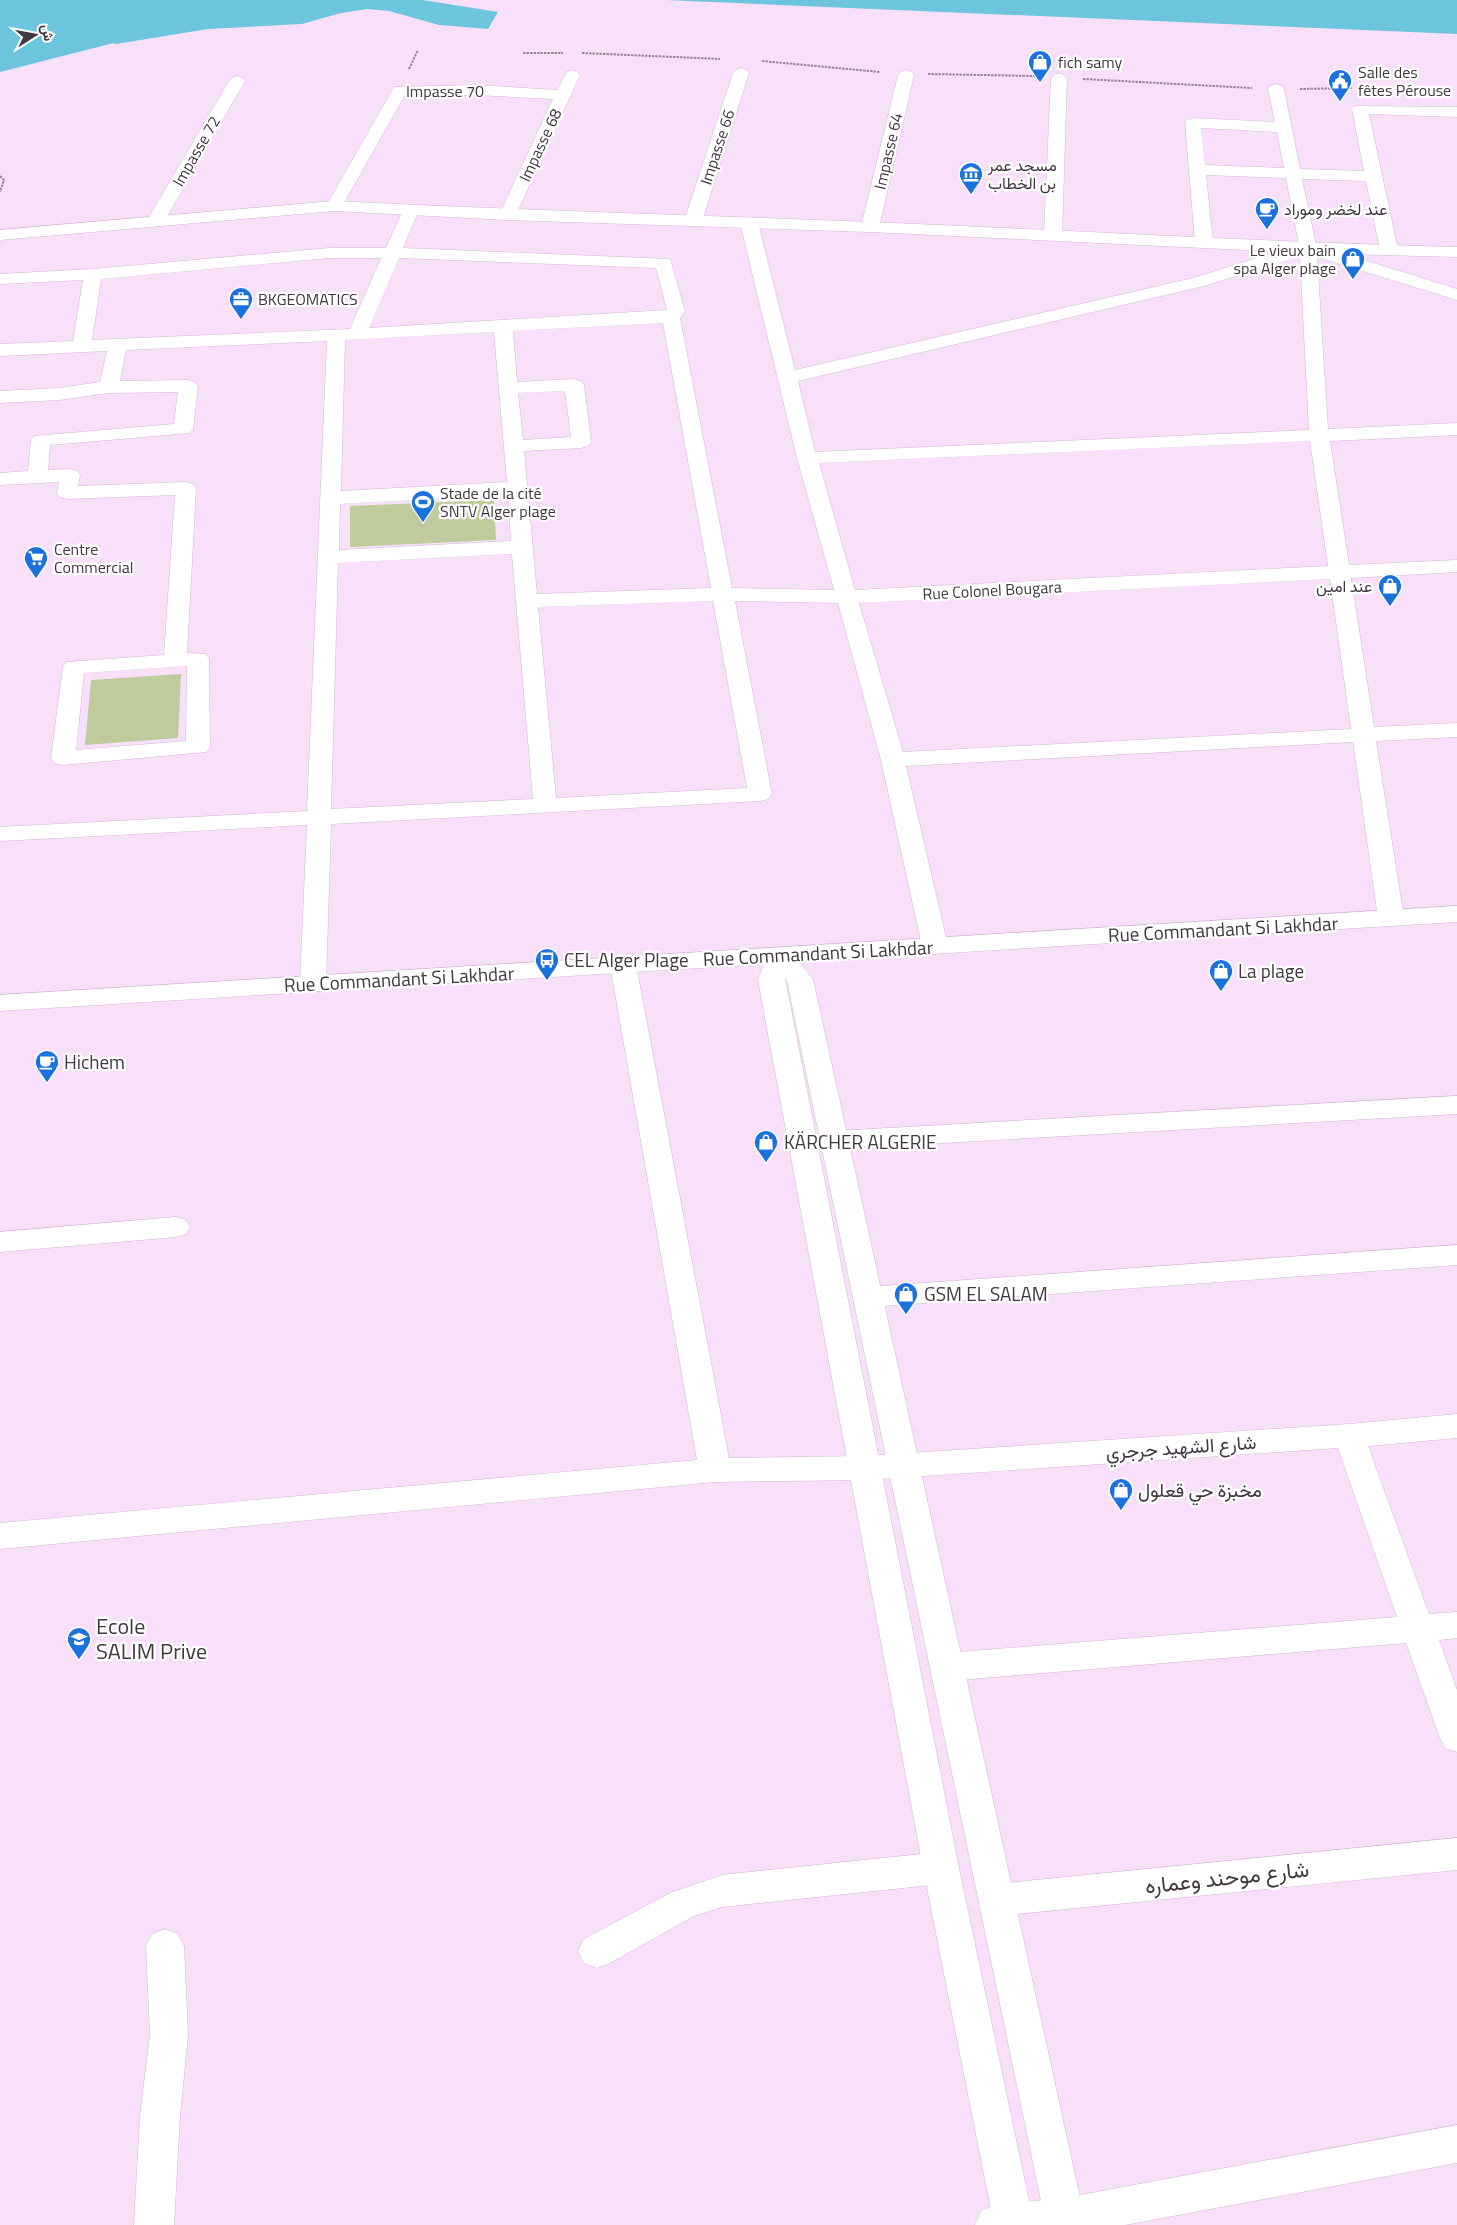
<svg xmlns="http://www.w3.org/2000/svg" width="1457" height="2225" font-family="'Titillium Web',Vazirmatn,sans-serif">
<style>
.green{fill:#bfcb9d}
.water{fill:#6dc5dd}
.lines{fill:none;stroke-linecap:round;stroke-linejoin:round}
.street-casing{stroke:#d1b9d2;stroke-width:1}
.secondary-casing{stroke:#d1b9d2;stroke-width:1}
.path{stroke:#988798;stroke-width:2;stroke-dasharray:2.5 1;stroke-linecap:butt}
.street{fill:#fff;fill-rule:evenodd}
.secondary{fill:#fff;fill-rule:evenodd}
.labels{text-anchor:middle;stroke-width:4.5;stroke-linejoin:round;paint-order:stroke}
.far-poi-label{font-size:16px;fill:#413741;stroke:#fff;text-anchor:start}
.far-street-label{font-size:16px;fill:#413741;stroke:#fff}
.street-label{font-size:19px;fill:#413741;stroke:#fff}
.poi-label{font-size:19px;fill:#413741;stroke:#fff;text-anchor:start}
.near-poi-label{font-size:22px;fill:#413741;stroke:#fff;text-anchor:start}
.near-street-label{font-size:22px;fill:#413741;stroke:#fff}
</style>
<rect width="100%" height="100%" fill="#f9e0fa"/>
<g class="green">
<polygon points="494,500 496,540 350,547 350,506"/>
<polygon points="181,674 178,738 85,745 91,680"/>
</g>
<g class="water">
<polygon points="0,0 423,0 498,12 488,29 439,25 389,11 367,9 341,13 302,24 208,29 116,44 114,43 0,72"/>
<polygon points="666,0 1457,0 1457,34"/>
</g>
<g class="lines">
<g class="street-casing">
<g id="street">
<polygon points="741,68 746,70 749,73 702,221 699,225 687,225 684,221 733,73 736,70"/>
<polygon points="572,70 577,72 580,75 514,219 502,219 499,215 553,99 476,95 405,95 340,210 328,210 326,206 394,87 476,85 557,90 567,72"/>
<polygon points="906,70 911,72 914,75 879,227 876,231 864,231 861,227 898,75 901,72"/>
<polygon points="1059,73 1064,75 1067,78 1062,235 1059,239 1047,239 1044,235 1051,78 1054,75"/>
<polygon points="237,76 242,78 245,81 164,222 161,226 149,226 146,222 229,81 232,78"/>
<path d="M1276,84L1282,86L1284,89L1300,169L1364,171L1352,109L1354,106L1457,107V117L1369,114L1398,250L1395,254H1383L1380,250L1366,181L1302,179L1316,245L1457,289V300L1317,257L1328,429L1457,423V435L1330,441L1349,565L1457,560V572L1351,578L1374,727L1457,723V737L1376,741L1404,918L1400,923L1391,926L1382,923L1378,918L1353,742L906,766L948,946L944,952L935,954L926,952L922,946L881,760L838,603L735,601L772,794L768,799L760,801L331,824L326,984L322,990L313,992L304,990L300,984L307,825L0,841V827L307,811L327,341L126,350L120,381L188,380L195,382L198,386L193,429L190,433L50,445L48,470L70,469L77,471L80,475L78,486L186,482L193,484L196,488L187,653L206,654L209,659L210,747L206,752L63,765L55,763L51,758L63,667L66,662L164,655L175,495L67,499L60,497L57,493L59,482L0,485V473L28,471L31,440L34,436L174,424L178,392L109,393L59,400L0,403V391L59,388L100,382L107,351L0,356V344L73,341L83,280L0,284V274L93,269L329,248H386L403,210L405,206H417L419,210L403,248L670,259L685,311L680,318L732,588L834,590L797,458L740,223L743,219H755L758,223L795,370L1193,278L1299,245L1286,178L1206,175L1213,242L1210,246H1198L1195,242L1185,123L1187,120L1193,118L1275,122L1268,89L1270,86ZM1201,128L1277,132L1284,168L1205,165ZM1300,256L1309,430L815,452L798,381L1204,286ZM329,258H381L350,329L92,340L101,279ZM399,258L656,268L667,310L369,328ZM663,323L711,588L537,594L524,451L581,448L588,446L591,442L584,385L581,381L574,379L517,382L513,331ZM494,332L507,482L341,491L345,340ZM565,391L571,437L523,440L518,393ZM1310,441L1328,566L855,590L819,463ZM508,495L511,541L339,550L340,504ZM512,554L533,799L331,809L338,563ZM1330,579L1351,729L903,752L859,603ZM713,601L747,788L556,798L538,607ZM187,666L186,741L76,750L84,673Z"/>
<polygon points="623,957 632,959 636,965 729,1458 865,1456 1349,1424 1457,1414 1457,1438 1368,1446 1429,1614 1457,1612 1457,1638 1439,1640 1457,1690 1457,1752 1445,1748 1440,1738 1406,1643 947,1681 935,1677 930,1667 935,1657 947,1653 1397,1617 1338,1448 865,1480 715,1482 0,1549 0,1523 697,1460 610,965 614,959"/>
<polygon points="1457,1096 1457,1114 836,1149 826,1147 822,1140 826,1133 836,1131"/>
<polygon points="176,1217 186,1220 190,1227 186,1234 176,1237 0,1252 0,1232"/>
<polygon points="1457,1245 1457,1265 869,1307 859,1304 854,1297 859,1290 869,1287"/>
<polygon points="1457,1838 1457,1870 997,1916 984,1911 979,1900 984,1889 997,1884"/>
<polygon points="941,1852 954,1857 959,1868 954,1879 941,1884 722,1907 694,1916 610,1963 597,1968 584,1963 578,1951 584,1939 670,1893 722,1875"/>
<polygon points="165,1929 178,1934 184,1946 188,2035 180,2116 174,2225 134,2225 140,2116 150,2035 146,1946 152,1934"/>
<polygon points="1457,2125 1457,2163 1125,2225 975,2225 981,2211 995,2205 1064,2198"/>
</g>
</g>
<g class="secondary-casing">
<g id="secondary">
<path d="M334,201C513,210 691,215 870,222C1066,230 1261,242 1457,247V257L1308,253L870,232L508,220L334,211L0,240V230Z"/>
<polygon points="1457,906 1457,922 799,962 813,979 1086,2225 1046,2225 787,981 785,978 959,1868 1034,2225 994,2225 923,1868 758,980 764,964 0,1011 0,995"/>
</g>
</g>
<g class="path">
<polyline points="523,53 563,53"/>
<polyline points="582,53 720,59"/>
<polyline points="762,61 880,72"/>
<polyline points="409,69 418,50"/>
<polyline points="928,74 1035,76"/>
<polyline points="1083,79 1252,88"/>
<polyline points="1300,89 1352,88"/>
<polyline points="0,176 4,180 0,192"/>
</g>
<use href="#street" class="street"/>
<use href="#secondary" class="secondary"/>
</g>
<defs>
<g id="shop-pin" transform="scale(1.25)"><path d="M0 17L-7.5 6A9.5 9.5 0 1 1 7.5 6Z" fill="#1c72dc" stroke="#fff"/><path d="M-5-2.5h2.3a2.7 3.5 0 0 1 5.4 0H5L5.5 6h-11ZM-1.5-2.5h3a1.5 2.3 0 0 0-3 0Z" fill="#fff"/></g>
<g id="civic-pin" transform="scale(1.25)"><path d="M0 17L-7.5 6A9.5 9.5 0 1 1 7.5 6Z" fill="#1c72dc" stroke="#fff"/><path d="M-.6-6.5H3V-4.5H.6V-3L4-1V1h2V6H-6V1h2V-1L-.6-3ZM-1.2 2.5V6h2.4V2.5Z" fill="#fff"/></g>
<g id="museum-pin" transform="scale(1.25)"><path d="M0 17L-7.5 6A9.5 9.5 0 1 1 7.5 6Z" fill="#1c72dc" stroke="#fff"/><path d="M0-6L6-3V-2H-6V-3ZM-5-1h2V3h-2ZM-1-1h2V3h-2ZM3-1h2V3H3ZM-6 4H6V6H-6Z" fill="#fff"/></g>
<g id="cafe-pin" transform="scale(1.25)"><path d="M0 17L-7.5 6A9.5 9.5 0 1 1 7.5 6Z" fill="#1c72dc" stroke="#fff"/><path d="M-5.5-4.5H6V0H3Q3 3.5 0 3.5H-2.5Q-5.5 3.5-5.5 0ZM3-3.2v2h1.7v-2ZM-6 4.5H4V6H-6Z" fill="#fff"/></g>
<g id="office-pin" transform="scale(1.25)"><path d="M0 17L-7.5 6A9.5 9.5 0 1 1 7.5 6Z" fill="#1c72dc" stroke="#fff"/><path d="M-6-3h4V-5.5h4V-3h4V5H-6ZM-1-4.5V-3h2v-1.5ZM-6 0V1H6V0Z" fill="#fff"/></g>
<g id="stadium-pin" transform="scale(1.25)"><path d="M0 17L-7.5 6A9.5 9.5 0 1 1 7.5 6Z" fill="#1c72dc" stroke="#fff"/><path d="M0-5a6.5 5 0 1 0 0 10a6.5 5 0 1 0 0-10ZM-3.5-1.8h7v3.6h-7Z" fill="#fff"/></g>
<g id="supermarket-pin" transform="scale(1.25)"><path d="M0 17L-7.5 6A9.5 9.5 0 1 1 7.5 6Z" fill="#1c72dc" stroke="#fff"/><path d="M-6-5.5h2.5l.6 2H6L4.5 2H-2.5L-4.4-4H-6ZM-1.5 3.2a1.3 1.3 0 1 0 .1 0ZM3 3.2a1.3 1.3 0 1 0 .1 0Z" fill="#fff"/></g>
<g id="bus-pin" transform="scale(1.25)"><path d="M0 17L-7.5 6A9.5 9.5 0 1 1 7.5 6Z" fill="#1c72dc" stroke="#fff"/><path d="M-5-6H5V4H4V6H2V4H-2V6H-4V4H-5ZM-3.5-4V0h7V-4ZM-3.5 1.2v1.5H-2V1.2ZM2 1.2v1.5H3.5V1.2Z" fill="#fff"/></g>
<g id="school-pin" transform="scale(1.25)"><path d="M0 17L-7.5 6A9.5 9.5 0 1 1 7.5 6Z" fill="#1c72dc" stroke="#fff"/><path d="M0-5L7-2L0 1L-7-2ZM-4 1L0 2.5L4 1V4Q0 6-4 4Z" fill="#fff"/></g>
</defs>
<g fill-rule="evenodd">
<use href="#shop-pin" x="1040" y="62"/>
<use href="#civic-pin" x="1340" y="81"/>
<use href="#museum-pin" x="971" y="174"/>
<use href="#cafe-pin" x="1267" y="209"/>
<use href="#shop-pin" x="1353" y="259"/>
<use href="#office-pin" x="241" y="299"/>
<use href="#stadium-pin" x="423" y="502"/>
<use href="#supermarket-pin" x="36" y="558"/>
<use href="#shop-pin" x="1390" y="586"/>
<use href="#bus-pin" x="547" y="960"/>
<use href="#shop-pin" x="1221" y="971"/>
<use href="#cafe-pin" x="47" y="1062"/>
<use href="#shop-pin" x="766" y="1142"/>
<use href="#shop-pin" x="906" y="1294"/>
<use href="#shop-pin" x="1121" y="1490"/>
<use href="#school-pin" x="79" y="1639"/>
</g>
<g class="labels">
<g class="far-poi-label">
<text x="1058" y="68">fich samy</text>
<text x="1358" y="78">Salle des<tspan x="1358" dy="18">fêtes Pérouse</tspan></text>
<text x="988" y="171">مسجد عمر<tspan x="988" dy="18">بن الخطاب</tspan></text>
<text x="1284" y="215">عند لخضر وموراد</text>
<text x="1336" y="256" text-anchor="end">Le vieux bain<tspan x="1336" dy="18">spa Alger plage</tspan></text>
<text x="258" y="305">BKGEOMATICS</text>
<text x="440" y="499">Stade de la cité<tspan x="440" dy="18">SNTV Alger plage</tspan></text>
<text x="54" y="555">Centre<tspan x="54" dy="18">Commercial</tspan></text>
<text x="1372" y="592" text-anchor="end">عند امين</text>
</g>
<g class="far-street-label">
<text x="445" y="97">Impasse 70</text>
<text transform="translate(540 145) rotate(-65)" y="6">Impasse 68</text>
<text transform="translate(717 147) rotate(-72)" y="6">Impasse 66</text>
<text transform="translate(196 151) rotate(-60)" y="6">Impasse 72</text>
<text transform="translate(888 151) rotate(-77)" y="6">Impasse 64</text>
<text transform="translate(992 590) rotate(-3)" y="6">Rue Colonel Bougara</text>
</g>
<g class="street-label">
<text transform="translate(1223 929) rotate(-3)" y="7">Rue Commandant Si Lakhdar</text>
<text transform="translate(818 953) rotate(-3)" y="7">Rue Commandant Si Lakhdar</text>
<text transform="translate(399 979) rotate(-3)" y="7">Rue Commandant Si Lakhdar</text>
<text transform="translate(1181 1447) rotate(-4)" y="7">شارع الشهيد جرجري</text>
</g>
<g class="poi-label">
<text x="564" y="967">CEL Alger Plage</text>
<text x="1238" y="978">La plage</text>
<text x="64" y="1069">Hichem</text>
<text x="784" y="1149">KÄRCHER ALGERIE</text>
<text x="924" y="1301">GSM EL SALAM</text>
<text x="1138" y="1497">مخبزة حي قعلول</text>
</g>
<g class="near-poi-label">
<text x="96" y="1634">Ecole<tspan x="96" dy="25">SALIM Prive</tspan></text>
</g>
<g class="near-street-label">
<text transform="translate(1227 1877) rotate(-6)" y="8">شارع موحند وعماره</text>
</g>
</g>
<g transform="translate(35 35) rotate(79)" stroke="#ffffff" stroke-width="4" paint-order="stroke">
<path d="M0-4L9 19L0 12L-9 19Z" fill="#413741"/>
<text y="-8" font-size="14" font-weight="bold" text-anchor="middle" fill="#413741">ش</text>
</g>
</svg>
